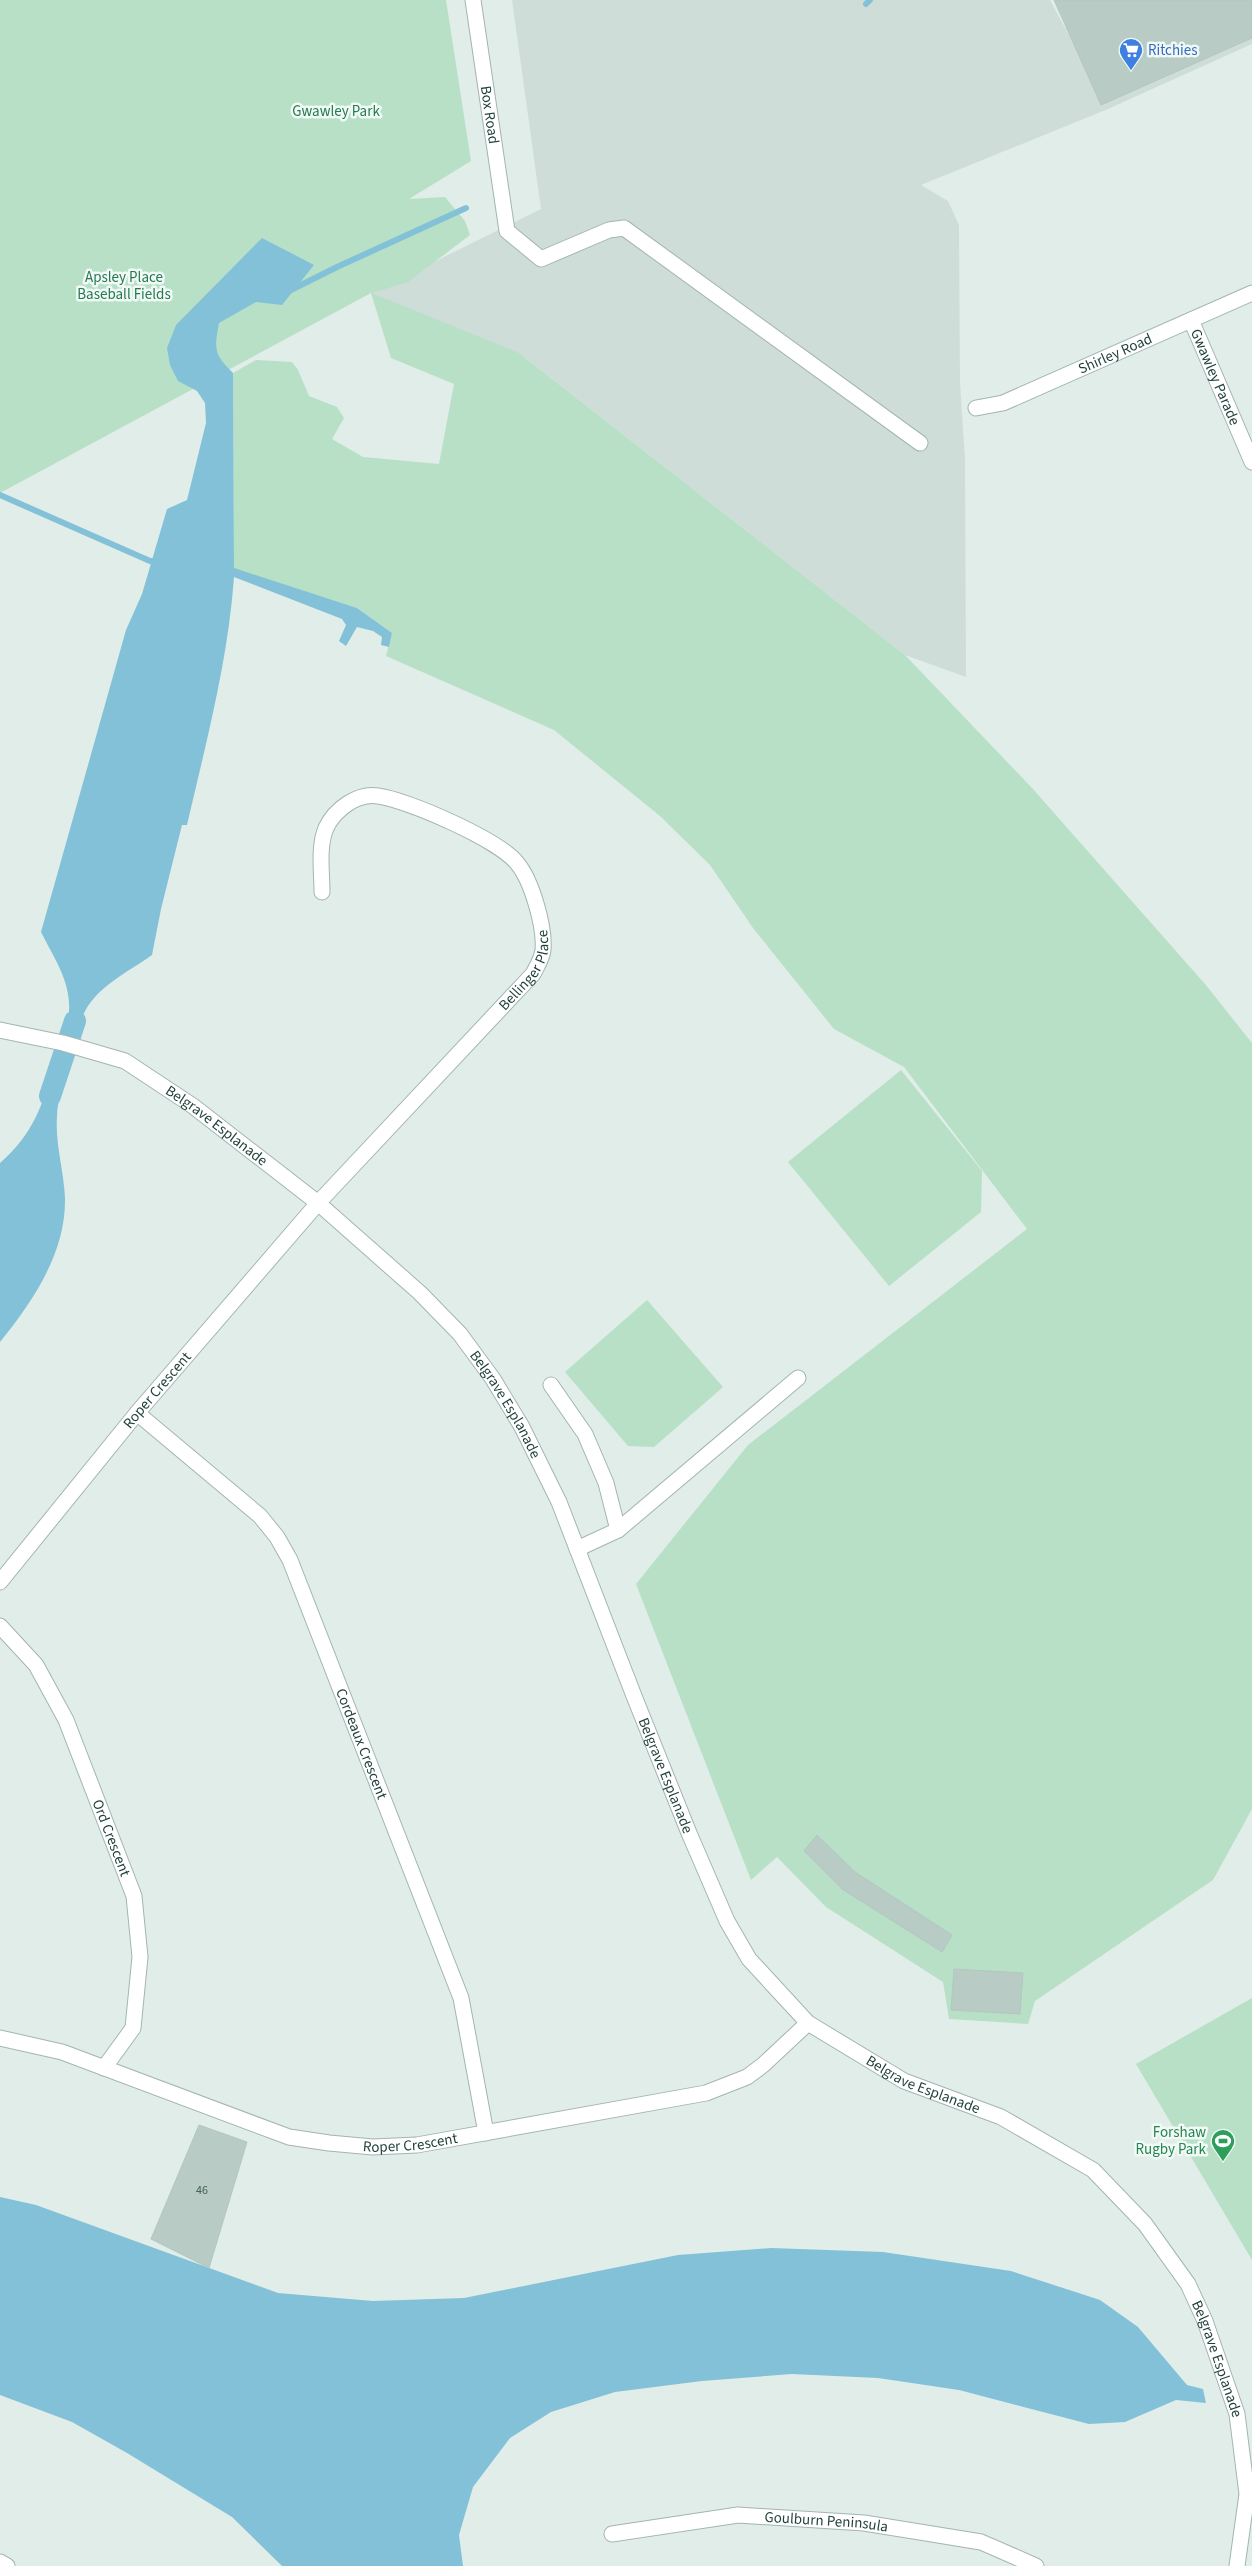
<svg xmlns="http://www.w3.org/2000/svg" width="1252" height="2566" font-family="'Source Sans 3',sans-serif">
<style>
.built{fill:#cfddd8}
.green{fill:#b7e0c7}
.water{fill:#83c1d8}
.lines{fill:none;stroke-linecap:round;stroke-linejoin:round}
.stream{stroke:#83c1d8;stroke-width:6}
.canal{stroke:#83c1d8;stroke-width:22}
.building{fill:#b8cbc5;stroke:#b2c7c1}
.minor-casing{stroke:#a3b5b1;stroke-width:17}
.minor{stroke:#fff;stroke-width:15}
.labels{text-anchor:middle;stroke-width:5;stroke-linejoin:round;paint-order:stroke}
.number-label{font-size:12px;fill:#45625d}
.shop-label{font-size:15px;fill:#366cbe;stroke:#f1f9f6;text-anchor:start}
.park-label{font-size:15px;fill:#257a50;stroke:#f1f9f6}
.street-label{font-size:15px;fill:#1f3f3a;stroke:#f1f9f6}
.leisure-label{font-size:15px;fill:#27864d;stroke:#f1f9f6;text-anchor:end}
</style>
<rect width="100%" height="100%" fill="#e1ede9"/>
<polygon class="built" points="512,0 1050,0 1104,100 1252,0 1252,44 1108,109 921,185 948,201 959,225 960,383 965,460 966,677 905,655 523,356 371,293 541,209"/>
<g class="green">
<polygon points="0,0 446,0 471,161 409,199 445,197 465,221 470,235 408,282 372,293 519,353 905,655 1032,788 1205,984 1252,1043 1252,1809 1213,1880 1035,2001 1028,2024 949,2019 943,1982 826,1907 777,1857 751,1880 636,1584 748,1445 1027,1229 904,1067 834,1029 753,928 710,865 660,816 554,730 386,656 392,633 357,608 234,569 233,373 256,360 292,362 298,370 309,396 337,407 344,418 332,439 363,457 439,464 454,384 391,358 371,293 0,493"/>
<polygon points="901,1070 982,1171 981,1212 889,1286 788,1162"/>
<polygon points="647,1300 723,1387 654,1447 628,1446 565,1372"/>
<polygon points="1252,1998 1252,2260 1136,2064"/>
</g>
<g class="water">
<path d="M262,238L314,265L282,305L256,302L219,323C214,350 214,354 233,373L234,568L357,608L392,633L389,647L381,645L382,637L373,631L357,627L346,646L339,641L346,625L342,619L234,577C228,661 206,743 187,825H182L161,909L152,955C127,973 89,990 81,1022L68,1020C74,986 56,962 41,932L126,630L142,594L167,509L187,500L206,423L205,403L197,391L178,381L170,365L167,348L176,325Z"/>
<path d="M55,1066L68,1069C64,1084 57,1101 57,1117C55,1144 64,1171 65,1198C66,1253 33,1301 0,1342V1163C34,1133 41,1107 55,1066Z"/>
<polygon points="0,2197 36,2205 278,2293 373,2301 464,2298 678,2255 771,2248 883,2252 1011,2271 1100,2300 1138,2327 1187,2385 1203,2389 1206,2403 1176,2400 1125,2422 1089,2424 959,2390 878,2378 792,2374 702,2381 615,2392 551,2412 510,2438 473,2487 459,2535 463,2566 282,2566 232,2517 127,2453 72,2422 0,2395"/>
</g>
<g class="lines">
<g class="stream">
<polyline points="866,4 870,0"/>
<polyline points="289,291 337,267 466,208"/>
<polyline points="0,495 150,561 157,561"/>
</g>
<polyline class="canal" points="50,1096 75,1021"/>
</g>
<g class="building">
<polygon points="1054,0 1252,0 1252,38 1101,105"/>
<polygon points="817,1835 855,1872 952,1935 942,1952 842,1889 804,1851"/>
<polygon points="954,1969 1023,1973 1020,2014 951,2010"/>
<polygon points="199,2125 247,2142 209,2268 151,2239"/>
</g>
<g class="lines">
<g class="minor-casing">
<g id="minor">
<path id="s1" d="M473,0L507,231L541,259L609,230L624,228L920,443"/>
<path id="s2" d="M1191,320L1252,462"/>
<path id="s3" d="M976,408L1003,403L1252,293"/>
<path id="s4" d="M0,1030L63,1043L125,1061L193,1106L318,1203L420,1293L460,1334L493,1379L522,1427L559,1502L634,1696L689,1833L727,1921L749,1959L808,2023L904,2081L1001,2117L1093,2170L1145,2224L1188,2284L1205,2321L1237,2414L1247,2494L1237,2566"/>
<polyline points="551,1385 585,1434 606,1483 618,1530"/>
<path id="s5" d="M137,1413L260,1516L277,1537L290,1560L461,1998L486,2133"/>
<polyline points="577,1549 618,1530 798,1378"/>
<path id="s6" d="M0,1582L137,1413L318,1203L533,974C537,966 542,959 543,950C545,927 532,881 517,863C499,840 408,800 378,796C357,793 335,809 326,828C318,847 322,872 322,892"/>
<path id="s7" d="M0,1626L36,1665L66,1720L134,1896L140,1957L133,2028L104,2068"/>
<path id="s8" d="M0,2038L62,2052L289,2137L329,2143L373,2147L417,2145L706,2093L747,2077L763,2065L808,2023"/>
<path id="s9" d="M612,2534L738,2515L864,2523L981,2542L1036,2566"/>
<polyline points="0,2562 7,2566"/>
</g>
</g>
<use href="#minor" class="minor"/>
</g>
<defs>
<g id="supermarket-pin" transform="scale(1.25)"><path d="M0 17L-7.5 6A9.5 9.5 0 1 1 7.5 6Z" fill="#3f7fe0" stroke="#f1f9f6"/><path d="M-6-5.5h2.5l.6 2H6L4.5 2H-2.5L-4.4-4H-6ZM-1.5 3.2a1.3 1.3 0 1 0 .1 0ZM3 3.2a1.3 1.3 0 1 0 .1 0Z" fill="#fff"/></g>
<g id="stadium-pin" transform="scale(1.25)"><path d="M0 17L-7.5 6A9.5 9.5 0 1 1 7.5 6Z" fill="#2e9e5b" stroke="#f1f9f6"/><path d="M0-5a6.5 5 0 1 0 0 10a6.5 5 0 1 0 0-10ZM-3.5-1.8h7v3.6h-7Z" fill="#fff"/></g>
</defs>
<g fill-rule="evenodd">
<use href="#supermarket-pin" x="1131" y="50"/>
<use href="#stadium-pin" x="1223" y="2141"/>
</g>
<g class="labels">
<g class="number-label">
<text x="202" y="2194">46</text>
</g>
<g class="shop-label">
<text x="1148" y="55">Ritchies</text>
</g>
<g class="park-label">
<text x="336" y="116">Gwawley Park</text>
<text x="124" y="282">Apsley Place<tspan x="124" dy="17">Baseball Fields</tspan></text>
</g>
<g class="street-label">
<text dy="5" stroke="none"><textPath href="#s1" startOffset="116">Box Road</textPath></text>
<text dy="5" stroke="none"><textPath href="#s3" startOffset="150">Shirley Road</textPath></text>
<text dy="5" stroke="none"><textPath href="#s2" startOffset="62">Gwawley Parade</textPath></text>
<text dy="5" stroke="none"><textPath href="#s6" startOffset="809">Bellinger Place</textPath></text>
<text dy="5" stroke="none"><textPath href="#s4" startOffset="241">Belgrave Esplanade</textPath></text>
<text dy="5" stroke="none"><textPath href="#s6" startOffset="248">Roper Crescent</textPath></text>
<text dy="5" stroke="none"><textPath href="#s4" startOffset="646">Belgrave Esplanade</textPath></text>
<text dy="5" stroke="none"><textPath href="#s5" startOffset="411">Cordeaux Crescent</textPath></text>
<text dy="5" stroke="none"><textPath href="#s4" startOffset="1051">Belgrave Esplanade</textPath></text>
<text dy="5" stroke="none"><textPath href="#s7" startOffset="242">Ord Crescent</textPath></text>
<text dy="5" stroke="none"><textPath href="#s4" startOffset="1471">Belgrave Esplanade</textPath></text>
<text dy="5" stroke="none"><textPath href="#s8" startOffset="428">Roper Crescent</textPath></text>
<text dy="5" stroke="none"><textPath href="#s4" startOffset="1891">Belgrave Esplanade</textPath></text>
<text dy="5" stroke="none"><textPath href="#s9" startOffset="216">Goulburn Peninsula</textPath></text>
</g>
<g class="leisure-label">
<text x="1206" y="2137">Forshaw<tspan x="1206" dy="17">Rugby Park</tspan></text>
</g>
</g>
</svg>
